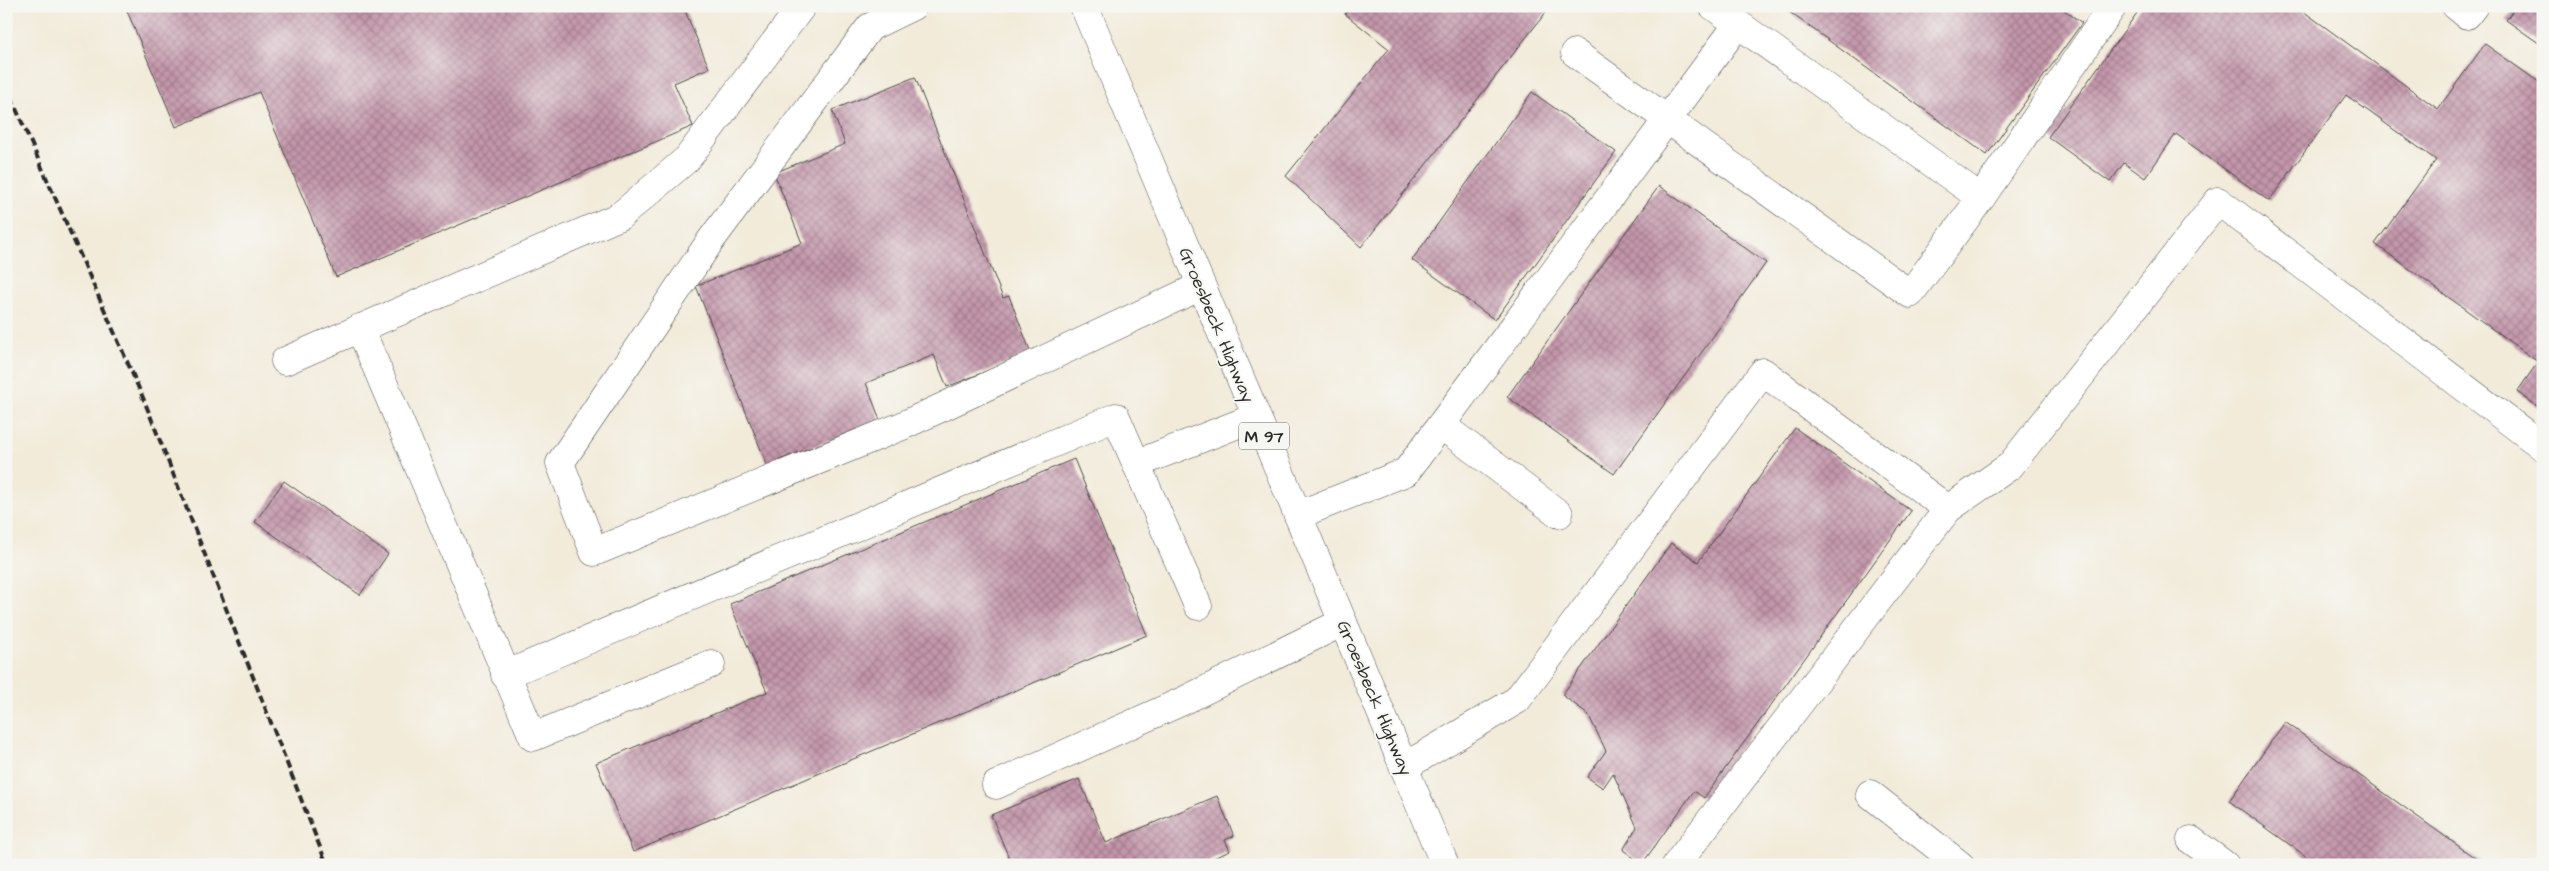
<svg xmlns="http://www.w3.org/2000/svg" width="2549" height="871" font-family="'Architects Daughter',sans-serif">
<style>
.building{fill:url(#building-cross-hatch)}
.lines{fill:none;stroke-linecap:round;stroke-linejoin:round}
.minor-casing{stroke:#494845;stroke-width:29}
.major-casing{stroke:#494845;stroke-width:29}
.minor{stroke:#fff;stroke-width:28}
.major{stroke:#fff;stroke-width:28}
.rail{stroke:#2b2b2b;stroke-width:4;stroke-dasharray:8 4;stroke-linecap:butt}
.labels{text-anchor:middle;stroke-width:4;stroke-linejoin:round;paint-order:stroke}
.shield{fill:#f6f6f2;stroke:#686867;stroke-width:1}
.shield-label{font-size:16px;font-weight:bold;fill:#2b2b2b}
.street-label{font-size:18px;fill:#2b2b2b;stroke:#f6f6f2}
</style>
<defs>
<pattern id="building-cross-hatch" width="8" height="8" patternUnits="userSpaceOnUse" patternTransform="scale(1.25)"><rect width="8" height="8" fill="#c496ab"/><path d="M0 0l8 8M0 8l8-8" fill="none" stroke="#9f7b8b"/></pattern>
</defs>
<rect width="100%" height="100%" fill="#f6f6f2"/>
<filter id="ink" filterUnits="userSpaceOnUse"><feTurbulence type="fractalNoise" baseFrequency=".02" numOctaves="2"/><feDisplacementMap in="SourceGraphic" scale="10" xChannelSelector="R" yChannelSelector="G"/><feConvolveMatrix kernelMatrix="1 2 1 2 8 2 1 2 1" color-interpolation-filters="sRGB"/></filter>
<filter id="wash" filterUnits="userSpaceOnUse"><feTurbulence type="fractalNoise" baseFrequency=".0096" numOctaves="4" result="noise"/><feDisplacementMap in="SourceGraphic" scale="20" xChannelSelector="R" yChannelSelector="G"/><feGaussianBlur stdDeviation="1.12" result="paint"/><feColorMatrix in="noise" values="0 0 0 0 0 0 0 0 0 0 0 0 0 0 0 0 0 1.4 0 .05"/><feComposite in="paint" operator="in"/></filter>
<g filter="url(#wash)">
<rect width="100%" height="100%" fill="#f2ebda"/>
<g id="blocks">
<g class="building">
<polygon points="125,6 683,6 709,68 674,83 693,126 336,277 259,92 176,127"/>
<polygon points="1351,6 1551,6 1361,247 1286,176 1389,49 1345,14"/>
<polygon points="1781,6 2059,6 2082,23 1987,155"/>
<polygon points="2142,6 2296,6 2438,109 2485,44 2543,85 2543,410 2517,392 2538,362 2375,244 2436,160 2346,95 2269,201 2176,134 2145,178 2124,163 2110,182 2048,137"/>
<polygon points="2516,6 2543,6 2543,46 2506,20"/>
<polygon points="915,77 1003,298 1009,296 1031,353 947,387 934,355 866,383 880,420 767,465 696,286 802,243 774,173 845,144 832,110"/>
<polygon points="1532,92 1616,152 1495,320 1412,260"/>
<polygon points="1659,186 1766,263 1614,474 1507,397"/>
<polygon points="1795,428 1911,511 1704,798 1694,791 1642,864 1623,850 1637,827 1613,773 1603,788 1587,777 1606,751 1588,714 1562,695 1671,543 1698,562"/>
<polygon points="1074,459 1147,635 633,852 596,763 767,692 730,604"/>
<polygon points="284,481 388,554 360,595 255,522"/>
<polygon points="2285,722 2485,865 2318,865 2229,801"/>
<polygon points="1079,779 1106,843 1217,796 1234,836 1225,840 1230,851 1209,860 1211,865 1012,865 991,815"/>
</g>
</g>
</g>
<g filter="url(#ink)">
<use href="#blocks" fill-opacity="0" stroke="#494845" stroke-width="1"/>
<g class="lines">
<g class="minor-casing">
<g id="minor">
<polyline points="913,6 870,27 711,240 560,463 594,552 902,426 1201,286"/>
<polyline points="1713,6 1981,198 2113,6"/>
<polyline points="2456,6 2467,15 2474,6"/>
<polyline points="1575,53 1910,294 1981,198"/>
<polyline points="360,328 533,737 711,664"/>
<polyline points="285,361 620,216 687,159 802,6"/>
<polyline points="1441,425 1559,514"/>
<polyline points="1136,464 1256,417"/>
<polyline points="1948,509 2010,466 2218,201 2543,447"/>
<polyline points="1298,515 1406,472 1738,24"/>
<polyline points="505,675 1116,417 1198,606"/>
<polyline points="1404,767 1517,700 1763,372 1948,509 1676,865"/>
<polyline points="996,785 1183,701 1343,622"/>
<polyline points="1870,794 1960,865"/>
<polyline points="2191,840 2225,865"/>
</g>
</g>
<g class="major-casing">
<polyline id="major" points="1084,6 1445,865"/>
</g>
<use href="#minor" class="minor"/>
<use href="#major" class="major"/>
<polyline class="rail" points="6,86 144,400 327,865"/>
</g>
</g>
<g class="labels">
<rect class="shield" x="1239" y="422.5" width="50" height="27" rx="4"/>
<g class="shield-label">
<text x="1264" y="442">M 97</text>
</g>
<g class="street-label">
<text transform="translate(1217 325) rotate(67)" y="6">Groesbeck Highway</text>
<text transform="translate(1375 698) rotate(67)" y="6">Groesbeck Highway</text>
</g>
</g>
<rect width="2549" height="871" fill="none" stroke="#f6f6f2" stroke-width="25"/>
</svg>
